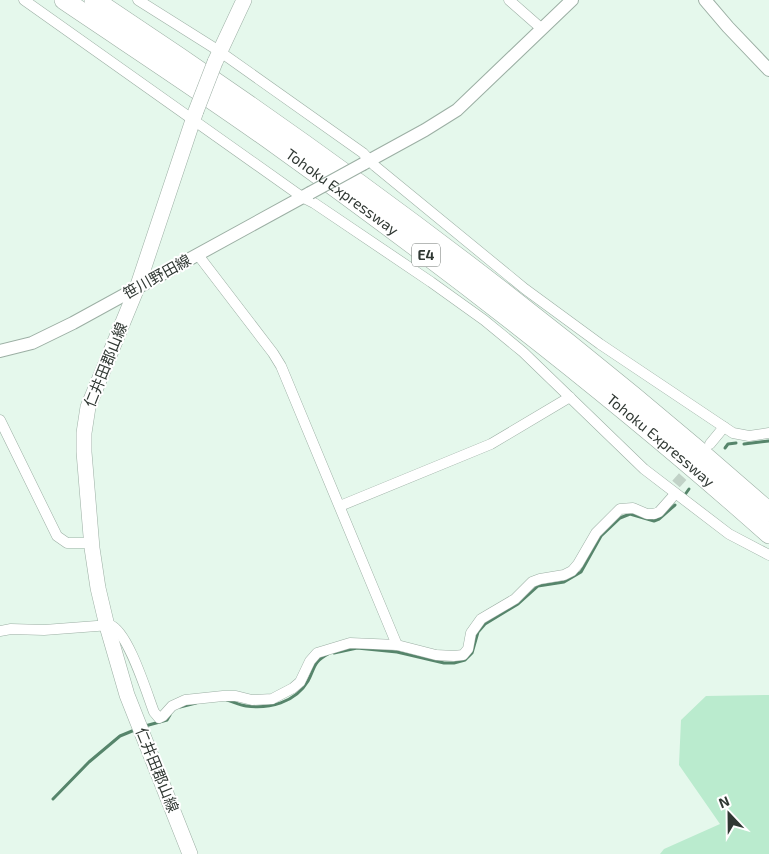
<svg xmlns="http://www.w3.org/2000/svg" width="769" height="854" font-family="'Exo 2','Noto Sans JP',sans-serif">
<style>
.green{fill:#baebce}
.lines{fill:none;stroke-linecap:round;stroke-linejoin:round}
.stream{stroke:#56856b;stroke-width:3}
.minor-tunnel{stroke:#c1d2c7;stroke-width:10;stroke-dasharray:10 5;stroke-linecap:butt}
.minor-casing{stroke:#9cafa4;stroke-width:11}
.tertiary-casing{stroke:#9cafa4;stroke-width:14}
.secondary-casing{stroke:#9cafa4;stroke-width:16}
.motorway-casing{stroke:#9cafa4;stroke-width:20}
.minor{stroke:#fff;stroke-width:10}
.tertiary{stroke:#fff;stroke-width:12}
.secondary{stroke:#fff;stroke-width:15}
.motorway{stroke:#fff;stroke-width:19}
.tertiary-bridge-casing{stroke:#9cafa4;stroke-width:14;stroke-linecap:butt}
.secondary-bridge-casing{stroke:#9cafa4;stroke-width:16;stroke-linecap:butt}
.tertiary-bridge{stroke:#fff;stroke-width:12}
.secondary-bridge{stroke:#fff;stroke-width:15}
.labels{text-anchor:middle;stroke-width:4;stroke-linejoin:round;paint-order:stroke}
.shield{fill:#fff;stroke:#6e7470;stroke-width:1}
.shield-label{font-size:14px;font-weight:bold;fill:#303833}
.street-label{font-size:15px;fill:#303833;stroke:#fff}
</style>
<rect width="100%" height="100%" fill="#e5f8ec"/>
<polygon class="green" points="769,695 769,854 660,854 664,849 720,824 679,765 681,720 706,696"/>
<g class="lines">
<g class="stream">
<polyline points="744,444 769,441"/>
<polyline points="725,448 728,444 736,443"/>
<polyline points="684,496 689,489"/>
<polyline points="334,653 357,648 397,652 444,663 454,663 465,660 472,653 478,632 485,624 518,604 538,586 564,582 581,572 601,536 620,518 630,514 654,521 659,519 675,505"/>
<path d="M227,700C234,702 239,705 246,706C269,709 295,703 308,681C315,668 313,662 328,654"/>
<polyline points="180,707 196,703"/>
<polyline points="145,726 167,720 170,715"/>
<polyline points="53,799 89,762 120,736 137,729"/>
</g>
<polyline class="minor-tunnel" points="676,484 694,464"/>
<g class="minor-casing">
<g id="minor">
<polyline points="24,0 302,197 314,203 431,282 484,320 523,352 644,469 729,534 769,555"/>
<polyline points="138,0 219,51 363,153 375,166 525,289 600,344 733,433 749,436 769,433"/>
<polyline points="509,0 542,29"/>
<polyline points="198,255 273,353 281,366 397,645"/>
<polyline points="0,420 57,536 67,543 92,543"/>
<polyline points="710,444 724,427"/>
<polyline points="340,506 491,444 570,397"/>
<path d="M0,631L11,629L44,630L110,625C128,631 147,694 154,712L159,718L163,716L172,706L185,700L223,696H236L252,700L272,699L293,688L300,682L310,661L317,653L350,643L397,645L436,655L454,656L463,655L468,649L471,633L481,619L515,599L532,582L540,579L564,575L572,571L578,564L596,533L620,509L633,508L647,514H654L659,512L675,494"/>
</g>
</g>
<g class="tertiary-casing">
<g id="tertiary">
<polyline points="705,0 728,27 769,70"/>
<polyline points="363,164 425,130 457,110 572,0"/>
<polyline points="0,351 32,343 73,323 310,193"/>
</g>
</g>
<g class="secondary-casing">
<g id="secondary">
<polyline points="215,62 244,0"/>
<polyline points="190,854 127,695 107,626 98,588 92,548 84,452 84,433 88,407 137,288 196,111"/>
</g>
</g>
<g class="motorway-casing">
<g id="motorway">
<path id="s1" d="M64,0C135,48 207,95 277,145C447,267 613,395 769,534"/>
<path d="M94,0C329,155 558,325 769,512"/>
</g>
</g>
<use href="#minor" class="minor"/>
<use href="#tertiary" class="tertiary"/>
<use href="#secondary" class="secondary"/>
<use href="#motorway" class="motorway"/>
<g class="tertiary-bridge-casing">
<polyline id="tertiary-bridge" points="310,193 363,164"/>
</g>
<g class="secondary-bridge-casing">
<polyline id="secondary-bridge" points="196,111 215,62"/>
</g>
<use href="#tertiary-bridge" class="tertiary-bridge"/>
<use href="#secondary-bridge" class="secondary-bridge"/>
</g>
<g class="labels">
<rect class="shield" x="412" y="243.5" width="28" height="23" rx="4"/>
<g class="shield-label">
<text x="426" y="260">E4</text>
</g>
<g class="street-label">
<text dy="5" stroke="none"><textPath href="#s1" startOffset="338">Tohoku Expressway</textPath></text>
<text transform="translate(157 277) rotate(-29)" y="5">笹川野田線</text>
<text transform="translate(106 365) rotate(-68)" y="5">仁井田郡山線</text>
<text dy="5" stroke="none"><textPath href="#s1" startOffset="742">Tohoku Expressway</textPath></text>
<text transform="translate(157 770) rotate(68)" y="5">仁井田郡山線</text>
</g>
</g>
<g transform="translate(729 814) rotate(338)" stroke="#ffffff" stroke-width="4" paint-order="stroke">
<path d="M0-4L9 19L0 12L-9 19Z" fill="#303833"/>
<text y="-8" font-size="14" font-weight="bold" text-anchor="middle" fill="#303833">N</text>
</g>
</svg>
